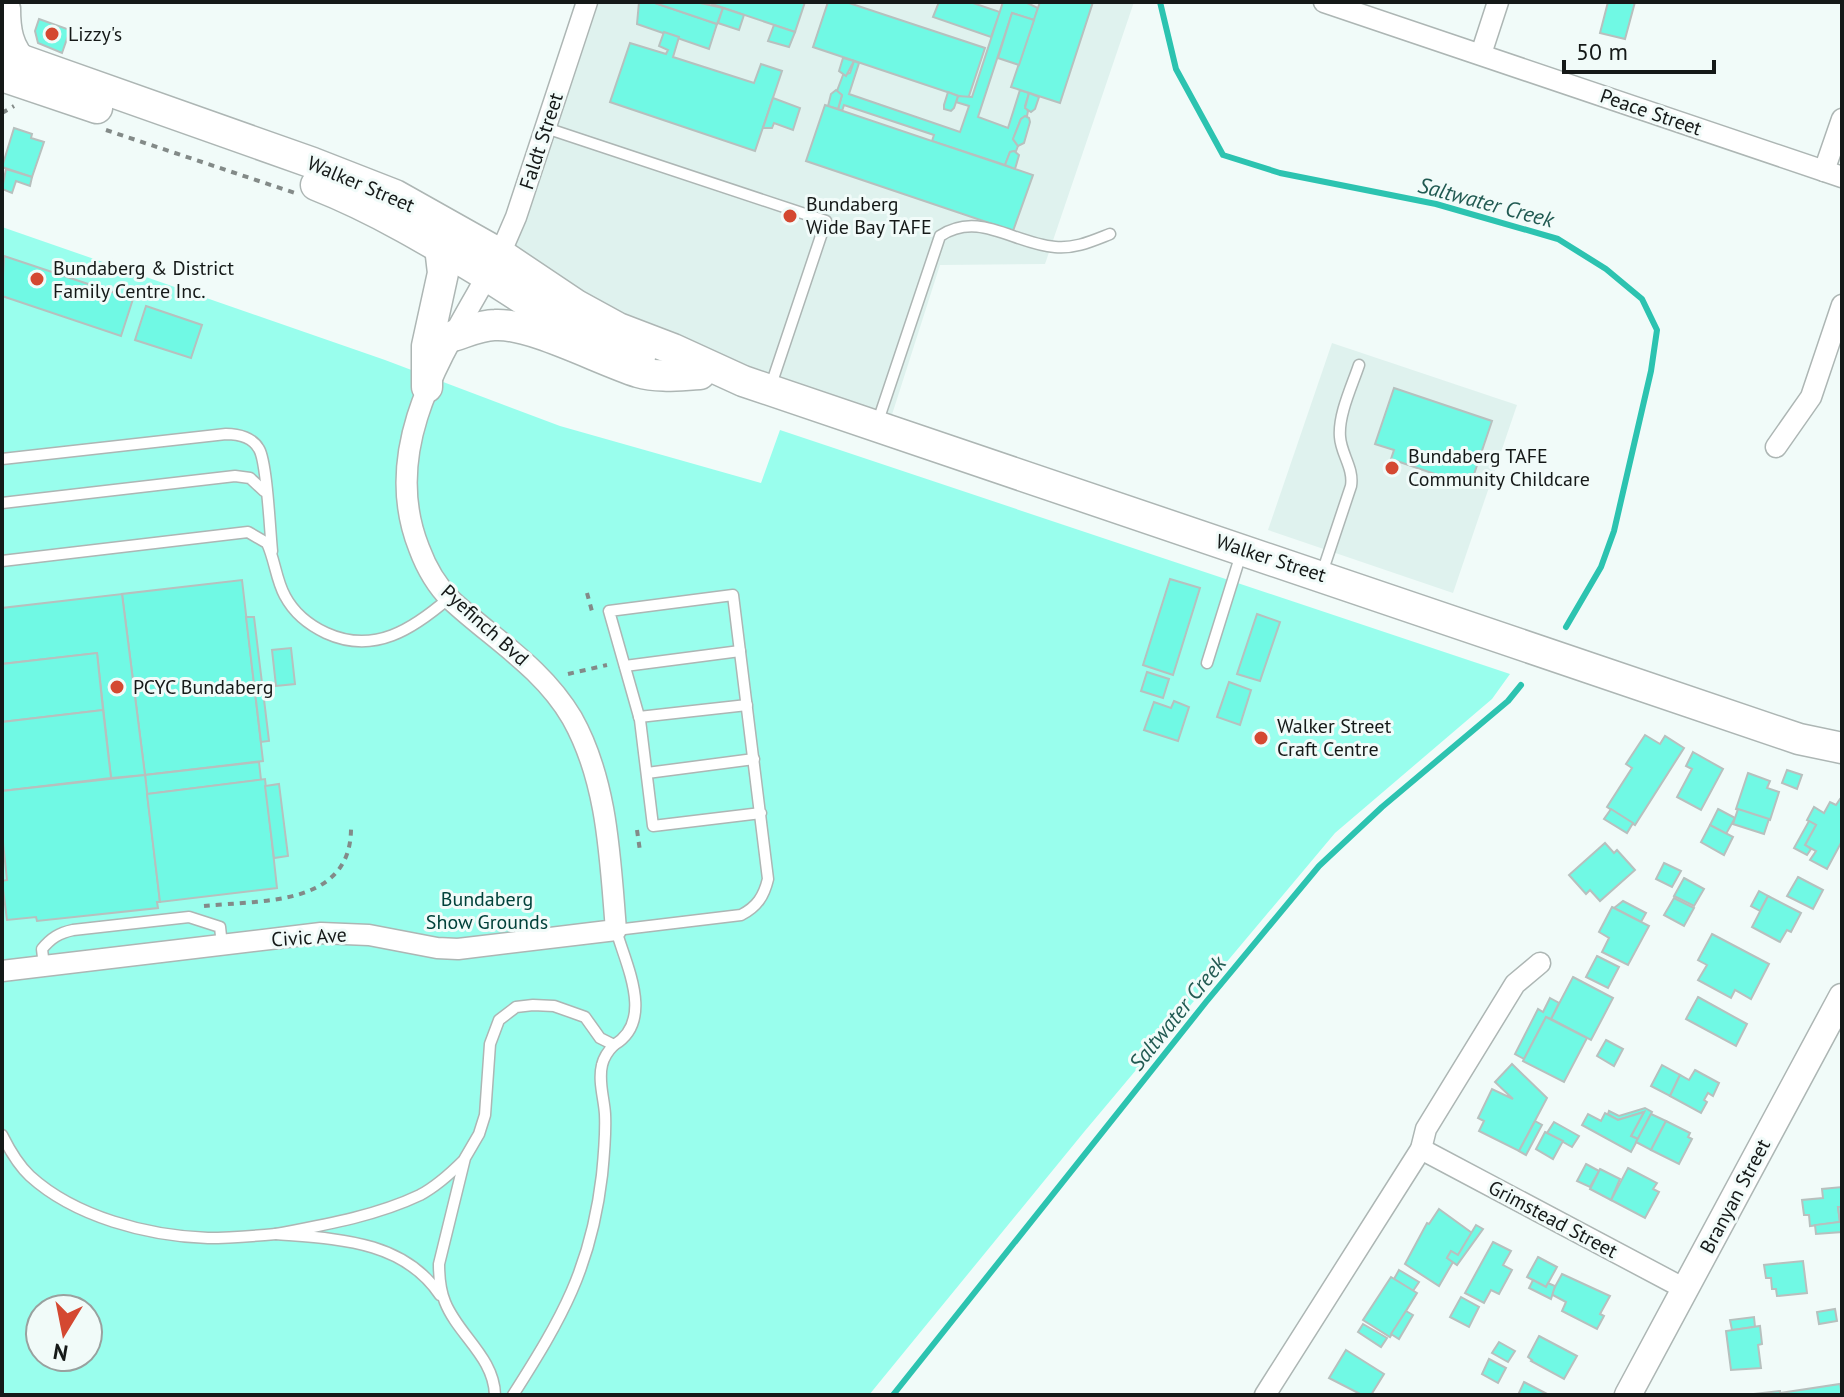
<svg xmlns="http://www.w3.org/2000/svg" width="1844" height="1397" font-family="'PT Sans',sans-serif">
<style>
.built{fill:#dff2ee}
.green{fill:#99feed;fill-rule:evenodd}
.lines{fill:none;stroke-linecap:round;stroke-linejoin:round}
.stream{stroke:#2cc3b0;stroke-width:6}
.building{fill:#70f9e4;stroke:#b7c0be;stroke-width:2}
.service-casing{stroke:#adb6b4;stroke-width:13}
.minor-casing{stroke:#adb6b4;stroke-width:23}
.tertiary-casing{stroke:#adb6b4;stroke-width:29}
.secondary-casing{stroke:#adb6b4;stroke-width:33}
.path{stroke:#838a88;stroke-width:4;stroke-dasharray:6 6;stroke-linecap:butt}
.service{stroke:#fff;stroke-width:10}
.minor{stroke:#fff;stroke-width:20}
.tertiary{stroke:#fff;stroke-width:26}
.secondary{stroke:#fff;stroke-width:30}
.poi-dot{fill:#d44831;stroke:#f1fbf9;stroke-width:3}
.labels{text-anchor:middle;stroke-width:6;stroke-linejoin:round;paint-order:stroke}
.poi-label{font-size:20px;fill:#151918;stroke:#f1fbf9;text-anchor:start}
.street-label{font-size:20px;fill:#151918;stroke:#f1fbf9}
.park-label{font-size:20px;fill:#00413a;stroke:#f1fbf9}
.water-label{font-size:22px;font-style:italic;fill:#215a52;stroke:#f1fbf9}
</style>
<rect width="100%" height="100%" fill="#f1fbf9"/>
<g class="built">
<polygon points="590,2 1134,2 1045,264 940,265 888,427 744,379 502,253"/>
<polygon points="1332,343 1517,405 1453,593 1268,530"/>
</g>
<path class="green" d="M2,227L385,360L560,426L761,483L780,430L1510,674L1492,699L1335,833L1084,1132L869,1395H2ZM40,1309H88V1357H40Z"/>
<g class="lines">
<g class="stream">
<polyline points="1160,2 1176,69 1223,155 1280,173 1436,204 1558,239 1606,269 1642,299 1657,330 1651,371 1614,531 1601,567 1566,627"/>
<polyline points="893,1395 1206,1002 1319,866 1382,807 1508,701 1521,685"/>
</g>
</g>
<g class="building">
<polygon points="639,2 652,2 717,24 709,49 637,24"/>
<polygon points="652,2 696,2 723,8 717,24"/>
<polygon points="712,2 805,2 795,32 712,4"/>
<polygon points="828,2 846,2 985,48 968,99 813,47"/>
<polygon points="939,2 970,2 1000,12 991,37 933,17"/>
<polygon points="1003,2 1025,2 1038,8 1034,20 1012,13 978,117 1008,128 1020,90 1029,93 1025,106 1028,111 1027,116 1021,119 1013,139 1018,146 1016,151 1010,152 1005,165 932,141 934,135 844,105 842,111 838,109 842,95 837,91 843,75 850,73 854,61 859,63 849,94 960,132 969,106 956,102 958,96 972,97"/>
<polygon points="1040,2 1093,2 1060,103 1011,87"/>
<polygon points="1608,2 1635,2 1625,39 1600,33"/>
<polygon points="723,8 744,15 739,30 718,23"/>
<polygon points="1012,13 1034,20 1019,65 998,58"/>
<polygon points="39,19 70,30 62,53 38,43 35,31"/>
<polygon points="774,25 795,32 789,47 768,41"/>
<polygon points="664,32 679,37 673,57 754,83 761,64 782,71 755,151 610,102 630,43 666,54 668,50 659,46"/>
<polygon points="843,58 854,61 846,76 839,71"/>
<polygon points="836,90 842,95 838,109 828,106 831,94"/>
<polygon points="948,92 958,96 954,108 951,111 944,109 944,105"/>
<polygon points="1029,93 1039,97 1035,109 1031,112 1025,108"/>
<polygon points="773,98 800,108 793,130 774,123 772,128 763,128"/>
<polygon points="825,105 1033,175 1013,231 806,161"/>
<polygon points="1025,116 1029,118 1030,122 1024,143 1018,146 1013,139 1021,119"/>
<polygon points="14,128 32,134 31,138 44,142 32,177 2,167"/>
<polygon points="1014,151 1019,155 1015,169 1005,165 1010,152"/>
<polygon points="6,169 32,177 30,186 16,181 12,193 2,189"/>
<polygon points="4,256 133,299 121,336 2,296"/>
<polygon points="146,306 202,325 191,358 135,340"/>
<polygon points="1394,388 1492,421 1470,486 1391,459 1394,450 1375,444"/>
<polygon points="1170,579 1200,588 1173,675 1143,665"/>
<polygon points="242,580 263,761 145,775 122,594"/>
<polygon points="122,594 145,775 111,778 97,653 2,664 2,608"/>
<polygon points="1257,614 1280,622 1260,681 1237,674"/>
<polygon points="246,617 254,617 269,741 261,742"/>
<polygon points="291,648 295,684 276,686 272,650"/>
<polygon points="97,653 103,710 2,722 2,664"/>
<polygon points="1147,672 1169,679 1163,698 1141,691"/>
<polygon points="1229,682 1251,690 1240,725 1217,717"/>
<polygon points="1174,701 1189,707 1178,741 1144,730 1154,702 1171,708"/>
<polygon points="103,710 111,778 2,791 2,722"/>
<polygon points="1645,735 1660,744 1665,736 1684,748 1635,825 1607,807 1632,768 1626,764"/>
<polygon points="1693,752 1723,769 1701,810 1677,797 1692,769 1686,766"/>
<polygon points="259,762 261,780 147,794 145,775"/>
<polygon points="1787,770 1802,775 1797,789 1782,783"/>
<polygon points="1748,773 1770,781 1767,788 1779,792 1770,820 1736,809"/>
<polygon points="145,775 160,902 157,902 158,908 37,921 36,917 7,920 2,881 7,880 2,833 2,791"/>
<polygon points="265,779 277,888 160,902 147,794"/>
<polygon points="279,784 288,856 274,858 265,786"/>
<polygon points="1840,799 1842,800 1842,841 1827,869 1810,860 1816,851 1805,845 1816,825 1807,820 1814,807 1824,813 1830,802 1836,805"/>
<polygon points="1611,809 1633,823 1627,833 1604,819"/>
<polygon points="1718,809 1735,818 1726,834 1710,825"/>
<polygon points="1738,809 1769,819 1764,834 1733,824"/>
<polygon points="1809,821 1816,825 1805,845 1811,849 1807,855 1794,848"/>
<polygon points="1710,825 1733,837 1724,855 1701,842"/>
<polygon points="1605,843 1614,853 1617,850 1635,870 1600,901 1590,890 1586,894 1569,875"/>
<polygon points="1664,863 1681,871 1672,887 1656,879"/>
<polygon points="1798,877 1823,890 1813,909 1787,896"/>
<polygon points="1684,878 1704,889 1694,906 1674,896"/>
<polygon points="1759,891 1768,896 1760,911 1751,906"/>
<polygon points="1768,896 1801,913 1791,932 1787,930 1780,942 1752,927"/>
<polygon points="1674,898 1694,908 1684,926 1664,915"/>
<polygon points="1623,901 1646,913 1641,922 1614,908"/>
<polygon points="1612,907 1649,926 1628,965 1602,952 1609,938 1599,932"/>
<polygon points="1712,934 1769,964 1751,999 1735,990 1731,998 1698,980 1707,965 1698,960"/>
<polygon points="1597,956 1619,967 1608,988 1586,977"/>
<polygon points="1573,977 1613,998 1591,1040 1551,1019"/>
<polygon points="1698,997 1747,1024 1736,1046 1686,1019"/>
<polygon points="1550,998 1559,1003 1551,1019 1546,1017 1524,1059 1515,1054 1538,1009 1543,1012"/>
<polygon points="1546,1017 1587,1038 1564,1082 1523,1061"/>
<polygon points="1606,1040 1623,1049 1614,1066 1597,1056"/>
<polygon points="1512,1064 1547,1098 1519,1151 1479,1131 1484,1121 1478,1118 1492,1089 1513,1099 1495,1082"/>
<polygon points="1662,1065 1680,1075 1670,1096 1651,1086"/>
<polygon points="1695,1070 1719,1083 1713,1096 1708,1093 1704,1100 1707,1102 1701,1113 1670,1096 1680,1075 1689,1080"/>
<polygon points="1645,1108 1652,1112 1638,1139 1631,1136 1644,1112 1618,1120 1608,1114 1609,1111 1619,1116"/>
<polygon points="1644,1112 1631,1136 1638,1139 1631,1152 1582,1125 1588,1114 1601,1121 1605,1113 1618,1120"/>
<polygon points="1651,1114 1666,1121 1651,1150 1636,1142"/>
<polygon points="1535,1121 1542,1125 1526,1155 1519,1151"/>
<polygon points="1666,1121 1690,1133 1688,1137 1692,1139 1679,1164 1651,1150"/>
<polygon points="1554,1122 1579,1136 1572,1147 1547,1133"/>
<polygon points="1545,1132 1563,1141 1553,1159 1536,1149"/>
<polygon points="1586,1164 1599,1171 1590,1187 1577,1181"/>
<polygon points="1628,1168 1657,1183 1653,1189 1659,1192 1645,1218 1611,1200"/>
<polygon points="1600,1169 1620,1179 1611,1200 1590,1189"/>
<polygon points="1842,1187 1842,1207 1838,1207 1840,1222 1810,1226 1809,1215 1804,1215 1802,1200 1823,1198 1822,1189"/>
<polygon points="1838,1207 1842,1207 1842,1232 1816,1234 1815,1225 1840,1222"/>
<polygon points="1439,1209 1472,1233 1458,1255 1451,1251 1447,1258 1453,1262 1439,1286 1405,1264 1427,1223 1429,1224"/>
<polygon points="1476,1225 1483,1229 1457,1265 1447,1258 1451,1251 1458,1255"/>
<polygon points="1493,1242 1511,1251 1503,1265 1512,1270 1499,1294 1491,1290 1484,1303 1465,1293"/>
<polygon points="1538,1257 1557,1267 1546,1287 1527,1277"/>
<polygon points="1803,1261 1807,1293 1777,1296 1776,1289 1772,1289 1771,1278 1766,1278 1764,1265"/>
<polygon points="1399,1270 1419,1282 1413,1291 1394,1279"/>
<polygon points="1562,1274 1610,1296 1600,1314 1604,1316 1597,1329 1562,1311 1566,1302 1551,1294"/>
<polygon points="1391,1277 1417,1293 1390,1337 1363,1320"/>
<polygon points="1533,1280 1546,1287 1548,1283 1555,1286 1551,1299 1529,1288"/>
<polygon points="1461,1297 1479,1307 1469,1327 1450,1317"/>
<polygon points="1835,1309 1837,1321 1819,1324 1817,1312"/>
<polygon points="1406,1311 1413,1315 1399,1339 1391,1334"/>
<polygon points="1754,1317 1755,1327 1732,1330 1730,1320"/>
<polygon points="1363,1324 1387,1338 1381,1347 1358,1332"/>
<polygon points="1760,1326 1762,1344 1758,1345 1761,1368 1731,1370 1726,1331"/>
<polygon points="1539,1336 1577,1356 1564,1379 1531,1361 1532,1360 1528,1357"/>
<polygon points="1499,1342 1515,1351 1508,1362 1492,1353"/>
<polygon points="1346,1350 1384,1374 1371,1395 1362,1395 1329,1378"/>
<polygon points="1489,1359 1506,1368 1498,1383 1482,1374"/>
<polygon points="1524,1382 1549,1395 1518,1395"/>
<polygon points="1840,1384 1842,1395 1745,1395 1780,1391 1780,1393"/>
</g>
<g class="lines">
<g class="service-casing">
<g id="service">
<polyline points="546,128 826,221 770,388"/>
<path d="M877,424L940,236C979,210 1014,244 1055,247C1075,249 1092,241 1110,234"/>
<path d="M2,459L226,434C239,434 253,438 259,449C267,462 270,532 272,551"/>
<polyline points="2,503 235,476 250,478 264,491"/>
<path d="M2,561L248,532L267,543C275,560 276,580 285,596C294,613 309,625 326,633C374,655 413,629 449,598"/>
<path d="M1322,573L1351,486C1354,468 1341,454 1340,437C1338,415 1352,386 1359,365"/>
<polyline points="1207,663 1241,554"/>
<polyline points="625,666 740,651"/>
<polyline points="639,717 747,705"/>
<polyline points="647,773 754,759"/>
<path d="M44,966L42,949C51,938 59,933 73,930L189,917L220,927L222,945"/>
<path d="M614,1045C655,1021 626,965 616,930L741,915C757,907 764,896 768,879L733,595L609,611L640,720L653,826L761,813"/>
<path d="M2,1135C9,1149 18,1165 30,1176C75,1217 148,1236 208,1238C231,1238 254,1236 276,1234"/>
<path d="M440,1295C403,1240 337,1239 276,1234C324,1225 376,1216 420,1195C437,1186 451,1173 464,1160"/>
<path d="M495,1395C494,1357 458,1335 445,1302C440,1290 439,1277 439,1264L465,1158L479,1134L485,1115L490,1044L499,1020L516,1007L533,1005L554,1006L585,1017L600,1038L614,1045C608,1051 604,1056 602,1065C598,1081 604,1098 605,1114C606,1134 604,1155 602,1175C591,1268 562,1318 513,1395"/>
</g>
</g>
<g class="minor-casing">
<g id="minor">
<polyline points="1324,2 1842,177"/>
<path d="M10,8C10,28 12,47 29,62"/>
<polyline points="1481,54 1498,2"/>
<polyline points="1824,171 1842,119"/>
<polyline points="500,254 516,217 587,2"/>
<polyline points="1776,447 1811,397 1842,305"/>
<path d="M2,971L321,933L369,935L437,948L458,949L616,930C610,859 608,782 572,718C542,667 493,639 451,600C437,586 426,567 419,548C380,450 440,359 487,276"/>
<polyline points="1421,1149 1685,1289"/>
<polyline points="1265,1395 1421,1149 1426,1129 1515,984 1540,963"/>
</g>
</g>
<g class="tertiary-casing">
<polyline id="tertiary" points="1628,1395 1842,997"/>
</g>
<g class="secondary-casing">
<g id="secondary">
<polyline points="2,53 313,163 395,195 500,254 576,305 618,328 673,349 743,381 1799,739 1842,748"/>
<polyline points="2,76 97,108"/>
<path d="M316,185C377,209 433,243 489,277C539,309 582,340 640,357"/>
<path d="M453,336C466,332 481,325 495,325C531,323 600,360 638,372C659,378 679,375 700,374"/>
<polyline points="427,387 427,346 443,273 440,247"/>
</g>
</g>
<g class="path">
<polyline points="2,113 14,106"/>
<polyline points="106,130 295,193"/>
<polyline points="587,593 593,615"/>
<polyline points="568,674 607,665"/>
<polyline points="637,830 640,851"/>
<path d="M204,906C261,900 352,907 351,827"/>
</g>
<use href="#service" class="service"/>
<use href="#minor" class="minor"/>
<use href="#tertiary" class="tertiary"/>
<use href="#secondary" class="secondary"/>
</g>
<g class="poi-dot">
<circle cx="52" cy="34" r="8"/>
<circle cx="790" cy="216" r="8"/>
<circle cx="37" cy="279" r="8"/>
<circle cx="1392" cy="468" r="8"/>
<circle cx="117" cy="687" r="8"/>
<circle cx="1261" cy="738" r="8"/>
</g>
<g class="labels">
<g class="poi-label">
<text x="68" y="41">Lizzy's</text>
<text x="806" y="211">Bundaberg<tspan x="806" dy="23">Wide Bay TAFE</tspan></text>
<text x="53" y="275">Bundaberg &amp; District<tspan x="53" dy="23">Family Centre Inc.</tspan></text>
<text x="1408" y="463">Bundaberg TAFE<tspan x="1408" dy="23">Community Childcare</tspan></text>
<text x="133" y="694">PCYC Bundaberg</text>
<text x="1277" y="733">Walker Street<tspan x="1277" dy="23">Craft Centre</tspan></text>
</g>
<g class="street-label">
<text transform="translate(1651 112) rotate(19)" y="7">Peace Street</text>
<text transform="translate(541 141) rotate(-72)" y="7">Faldt Street</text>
<text transform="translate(361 184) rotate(23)" y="7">Walker Street</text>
<text transform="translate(1271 558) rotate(18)" y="7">Walker Street</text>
<text transform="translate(485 625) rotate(42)" y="7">Pyefinch Bvd</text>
<text transform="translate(309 937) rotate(-4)" y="7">Civic Ave</text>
<text transform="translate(1735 1196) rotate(-62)" y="7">Branyan Street</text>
<text transform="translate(1553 1219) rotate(28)" y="7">Grimstead Street</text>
</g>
<g class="park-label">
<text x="487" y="906">Bundaberg<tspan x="487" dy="23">Show Grounds</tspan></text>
</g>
<g class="water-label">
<text transform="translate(1486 202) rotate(15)" y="8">Saltwater Creek</text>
<text transform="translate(1177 1013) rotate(-51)" y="8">Saltwater Creek</text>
</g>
</g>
<rect width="1844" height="1397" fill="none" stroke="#151918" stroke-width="8"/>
<g transform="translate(64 1333) rotate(190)"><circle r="38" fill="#f1fbf9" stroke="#99a19f" stroke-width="2"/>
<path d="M0-6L14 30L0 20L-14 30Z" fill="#d44831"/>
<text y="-12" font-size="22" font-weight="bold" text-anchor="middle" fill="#151918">N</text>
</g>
<path d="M1564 60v12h150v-12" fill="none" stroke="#151918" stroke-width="4"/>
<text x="1576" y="60" font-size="24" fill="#151918" stroke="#f1fbf9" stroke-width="6" paint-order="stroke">50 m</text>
</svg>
